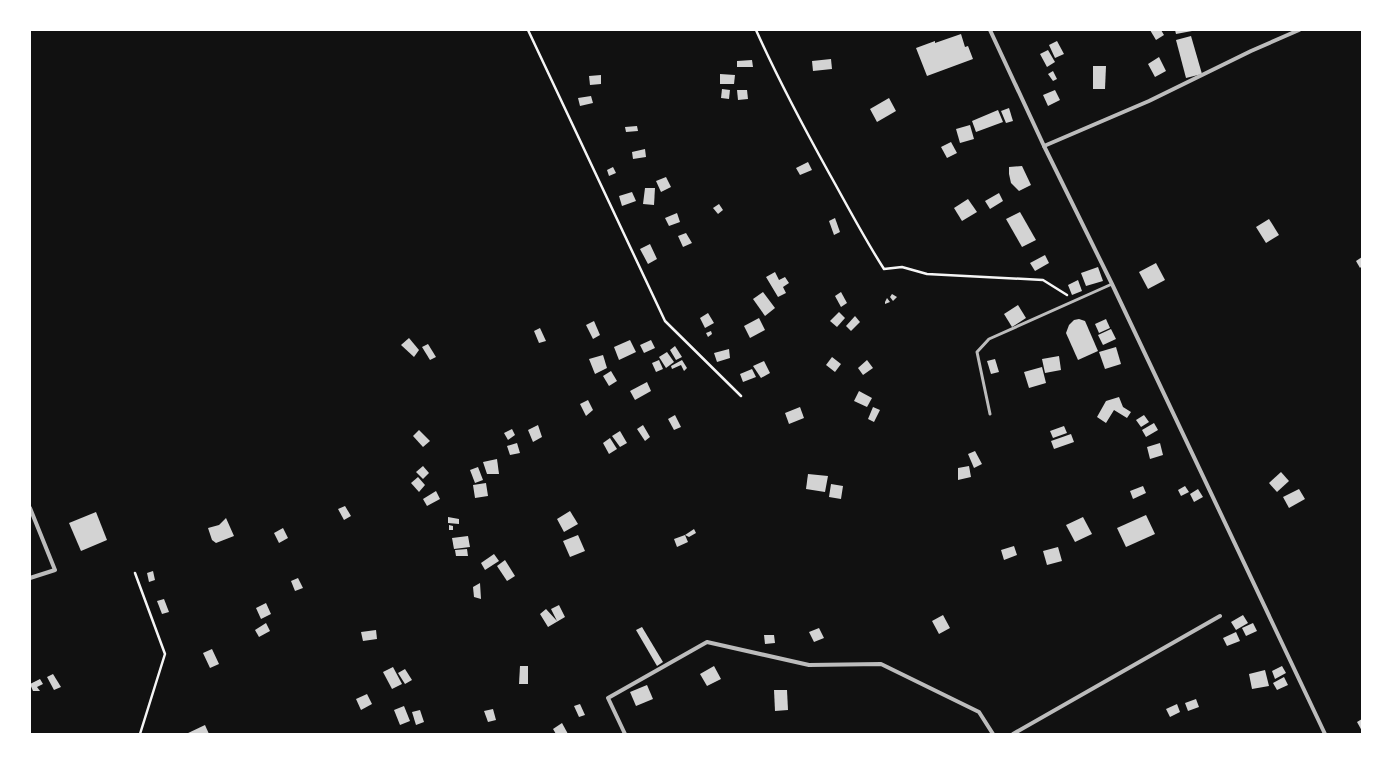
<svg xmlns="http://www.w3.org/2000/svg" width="1392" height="764" font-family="'Public Sans',sans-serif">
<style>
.building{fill:#d3d3d3}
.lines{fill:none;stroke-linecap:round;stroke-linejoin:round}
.path{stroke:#f5f5f5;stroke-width:2.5}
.service{stroke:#bcbcbc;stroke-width:3}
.minor{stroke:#bcbcbc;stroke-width:4}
</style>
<rect width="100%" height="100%" fill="#111"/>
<g class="building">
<polygon points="1150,30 1161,30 1164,35 1156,40"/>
<polygon points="1175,30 1191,30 1192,31 1176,34"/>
<polygon points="961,34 965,47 968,46 973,59 927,76 916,48 935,41 935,43"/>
<polygon points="1191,36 1202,74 1186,78 1176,40"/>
<polygon points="1057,41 1064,54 1055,58 1049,45"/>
<polygon points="1048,50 1055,62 1047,67 1040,54"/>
<polygon points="1159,57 1166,71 1155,77 1148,64"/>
<polygon points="831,59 832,69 813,71 812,61"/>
<polygon points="752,60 753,67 737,67 737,61"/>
<polygon points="1093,66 1106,66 1105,89 1093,89"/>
<polygon points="1053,71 1057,79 1053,81 1048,74"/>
<polygon points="720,74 735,75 734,84 720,84"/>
<polygon points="601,75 601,84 590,85 589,76"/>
<polygon points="722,89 730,90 729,99 721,98"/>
<polygon points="737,90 747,90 748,99 738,100"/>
<polygon points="1055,90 1060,100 1048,106 1043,95"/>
<polygon points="591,96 593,103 580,106 578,98"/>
<polygon points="889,98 896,111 877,122 870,109"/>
<polygon points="1009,108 1013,121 1006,123 1001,111"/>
<polygon points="998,110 1003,122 976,132 972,121"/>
<polygon points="970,125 974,139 960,143 956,129"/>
<polygon points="637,126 638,131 626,132 625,127"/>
<polygon points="951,142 957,153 947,158 941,147"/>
<polygon points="645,149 646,157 633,159 632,152"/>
<polygon points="808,162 812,170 800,175 796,168"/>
<polygon points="1022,166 1031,185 1019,191 1011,183 1009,174 1009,167"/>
<polygon points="613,167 616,173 609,176 607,170"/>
<polygon points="666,177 671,187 661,192 656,181"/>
<polygon points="645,188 655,188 654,205 643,204"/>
<polygon points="632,192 636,201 622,206 619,196"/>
<polygon points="999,193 1003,201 990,209 985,201"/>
<polygon points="968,199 977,212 962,221 954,208"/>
<polygon points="719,204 723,210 718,214 713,208"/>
<polygon points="1020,212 1036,240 1022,247 1006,219"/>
<polygon points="677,213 680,222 669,226 665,218"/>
<polygon points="835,218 840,232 834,235 829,221"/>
<polygon points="1269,219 1279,235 1266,243 1256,227"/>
<polygon points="686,233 692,243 683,247 678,236"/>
<polygon points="650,244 657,259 648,264 640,249"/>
<polygon points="1045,255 1049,263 1035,271 1030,263"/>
<polygon points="1362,257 1362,266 1360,268 1356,261"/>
<polygon points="1156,263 1165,280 1148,289 1139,272"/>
<polygon points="1098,267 1103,281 1086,286 1081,273"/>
<polygon points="775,272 779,280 785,277 789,283 783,287 786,293 778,297 766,277"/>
<polygon points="1078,280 1082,291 1072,295 1068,285"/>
<polygon points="763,292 775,308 765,316 753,299"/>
<polygon points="841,292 847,303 841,307 835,296"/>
<polygon points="892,294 897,297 893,301 890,297"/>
<polygon points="887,298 890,302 885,304 885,302"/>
<polygon points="1018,305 1026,318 1012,327 1004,314"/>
<polygon points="839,312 845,318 837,327 830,321"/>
<polygon points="708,313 714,323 705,328 700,318"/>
<polygon points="855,316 860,322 851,331 846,326"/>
<polygon points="759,318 765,330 750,338 744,326"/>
<polygon points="1079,319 1085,321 1098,351 1078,360 1066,333 1069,325 1074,320"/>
<polygon points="1106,319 1110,328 1099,333 1095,324"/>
<polygon points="594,321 600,335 593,339 586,325"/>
<polygon points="540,328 546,341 539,343 534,331"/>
<polygon points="1111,329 1116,339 1103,345 1098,335"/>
<polygon points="711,331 712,334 708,337 706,333"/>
<polygon points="409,338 419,350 414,357 401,345"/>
<polygon points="630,340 636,352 619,360 614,347"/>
<polygon points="651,340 655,348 644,353 640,345"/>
<polygon points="428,344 436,357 430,360 422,347"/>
<polygon points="675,346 682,357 676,360 670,350"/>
<polygon points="1116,347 1121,364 1105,369 1099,352"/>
<polygon points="729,349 730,358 717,362 714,353"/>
<polygon points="667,352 674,362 666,368 659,357"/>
<polygon points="603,355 607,368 595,374 589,359"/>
<polygon points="1059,356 1061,370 1045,373 1042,359"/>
<polygon points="832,357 841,364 835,372 826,365"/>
<polygon points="995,359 999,372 991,374 987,361"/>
<polygon points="659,360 663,369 656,372 652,363"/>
<polygon points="682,360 687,368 684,371 681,365 672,369 671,366"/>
<polygon points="867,360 873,368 863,375 858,368"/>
<polygon points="764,361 770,373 761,378 753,366"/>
<polygon points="1042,367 1046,383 1029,388 1024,372"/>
<polygon points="752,369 756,377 743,382 740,374"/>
<polygon points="611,371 617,381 609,386 603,376"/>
<polygon points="647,382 651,391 635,400 630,391"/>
<polygon points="859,391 872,398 867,407 854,401"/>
<polygon points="1119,397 1123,407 1131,412 1127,418 1114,410 1106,423 1097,417 1106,401"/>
<polygon points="588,400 593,410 586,416 580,404"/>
<polygon points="800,407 804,418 789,424 785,413"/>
<polygon points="873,407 880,410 874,422 868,419"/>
<polygon points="675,415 681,427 674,430 668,419"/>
<polygon points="1144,415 1149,422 1141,427 1136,420"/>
<polygon points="1154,423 1158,430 1146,437 1142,430"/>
<polygon points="538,425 542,437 533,442 528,430"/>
<polygon points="643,425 650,437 645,441 637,429"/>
<polygon points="1064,426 1067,433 1053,438 1050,431"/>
<polygon points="512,429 515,435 508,440 504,433"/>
<polygon points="419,430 430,441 423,447 413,436"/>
<polygon points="620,431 627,443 620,447 612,436"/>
<polygon points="1071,434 1074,442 1054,449 1051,441"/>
<polygon points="610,438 617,449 609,454 603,443"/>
<polygon points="517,443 520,453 510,455 507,446"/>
<polygon points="1160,443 1163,455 1150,459 1147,447"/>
<polygon points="975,451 982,464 974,468 968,454"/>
<polygon points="497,459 499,474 487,474 483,462"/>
<polygon points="423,466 429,473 423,479 416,472"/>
<polygon points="969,466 971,477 958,480 958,468"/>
<polygon points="478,467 483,480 475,483 470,470"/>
<polygon points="1281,472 1289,481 1277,492 1269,483"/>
<polygon points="808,474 828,476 825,492 806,489"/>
<polygon points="418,477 425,485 419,492 411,483"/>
<polygon points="486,483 488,496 475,498 473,485"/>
<polygon points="831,484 843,486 841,499 829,497"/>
<polygon points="1143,486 1146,493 1133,499 1130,491"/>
<polygon points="1185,486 1189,492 1181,496 1178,490"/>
<polygon points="1198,489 1203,497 1194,502 1190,494"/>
<polygon points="1299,489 1305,499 1289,508 1283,497"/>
<polygon points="436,491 440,499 427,506 423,499"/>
<polygon points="345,506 351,516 344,520 338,509"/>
<polygon points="570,511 578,524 564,532 557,519"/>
<polygon points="96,512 107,540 81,551 69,523"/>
<polygon points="1146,515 1155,534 1126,547 1117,528"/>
<polygon points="448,517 459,519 459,524 448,523"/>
<polygon points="1083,517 1092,534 1075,542 1066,525"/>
<polygon points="226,518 234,536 216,543 212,540 208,528 219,525"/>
<polygon points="449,525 453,526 453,530 449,530"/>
<polygon points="283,528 288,538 279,543 274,533"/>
<polygon points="694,529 696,533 689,537 685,535"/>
<polygon points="578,535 585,551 570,557 563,541"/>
<polygon points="685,535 688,542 677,547 674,539"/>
<polygon points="468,536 470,547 454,549 452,538"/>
<polygon points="1014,546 1017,555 1004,560 1001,550"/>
<polygon points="1058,547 1062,561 1047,565 1043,551"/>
<polygon points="467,549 468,556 456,556 455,550"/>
<polygon points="494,554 499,561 485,570 481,563"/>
<polygon points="505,560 515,576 507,581 497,566"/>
<polygon points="153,571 155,580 149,582 147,573"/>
<polygon points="298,578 303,588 295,591 291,581"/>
<polygon points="480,583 481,599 474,597 473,587"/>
<polygon points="164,599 169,612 162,614 157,601"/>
<polygon points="266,603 271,614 261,619 256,608"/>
<polygon points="559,605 565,617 548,627 540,614 546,609 557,621 551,609"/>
<polygon points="943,615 950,628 939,634 932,621"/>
<polygon points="1243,615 1248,623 1236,630 1231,622"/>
<polygon points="266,623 270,631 259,637 255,630"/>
<polygon points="1253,623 1257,631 1246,636 1242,628"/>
<polygon points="642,627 663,662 657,666 636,630"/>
<polygon points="819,628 824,638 814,642 809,632"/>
<polygon points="376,630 377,639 363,641 361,632"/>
<polygon points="1236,632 1240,641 1227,646 1223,638"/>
<polygon points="764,635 774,635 775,643 765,644"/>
<polygon points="212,649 219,664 210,668 203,653"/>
<polygon points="520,666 528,666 528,684 519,684"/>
<polygon points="714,666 721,679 707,686 700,674"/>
<polygon points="1282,666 1286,673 1275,679 1272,671"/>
<polygon points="393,667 402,684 392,689 383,672"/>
<polygon points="405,669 412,680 405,684 398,673"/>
<polygon points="1265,670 1269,686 1252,689 1249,674"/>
<polygon points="53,674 61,687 54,690 47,677"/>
<polygon points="1284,677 1288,685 1277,690 1273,683"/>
<polygon points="40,679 43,684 37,687 40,691 33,691 30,684"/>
<polygon points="647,685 653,699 636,706 630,692"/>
<polygon points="774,690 787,690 788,710 775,711"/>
<polygon points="367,694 372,704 361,710 356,699"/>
<polygon points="1196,699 1199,707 1188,711 1185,703"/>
<polygon points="580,704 585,715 579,717 574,706"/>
<polygon points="1177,704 1180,712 1170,717 1166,709"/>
<polygon points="404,706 410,721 400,725 394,710"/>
<polygon points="493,709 496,720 488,722 484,711"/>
<polygon points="420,710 424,722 416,725 412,712"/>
<polygon points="1362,719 1362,731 1357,722"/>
<polygon points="562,723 568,734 556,734 553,729"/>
<polygon points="205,725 209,734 186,734"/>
</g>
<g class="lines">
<g class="path">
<polyline points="528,30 665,321 741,396"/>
<path d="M756,30C778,79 803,126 829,173C847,205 864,238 884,269L902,267L927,274L1043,280L1067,295"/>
<polyline points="135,573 165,654 140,734"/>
</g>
<polyline class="service" points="990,414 977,352 989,339 1112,284"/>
<g class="minor">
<polyline points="990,30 1044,146 1112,284 1325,734"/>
<polyline points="1044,146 1149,101 1251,51 1299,30"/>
<polyline points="30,508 55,570 30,578"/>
<polyline points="625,734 608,698 707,642 809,665 881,664 979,712 993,734"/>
<polyline points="1013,734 1220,616"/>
</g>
</g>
<rect width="1392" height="764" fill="none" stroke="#ffffff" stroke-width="62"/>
</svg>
